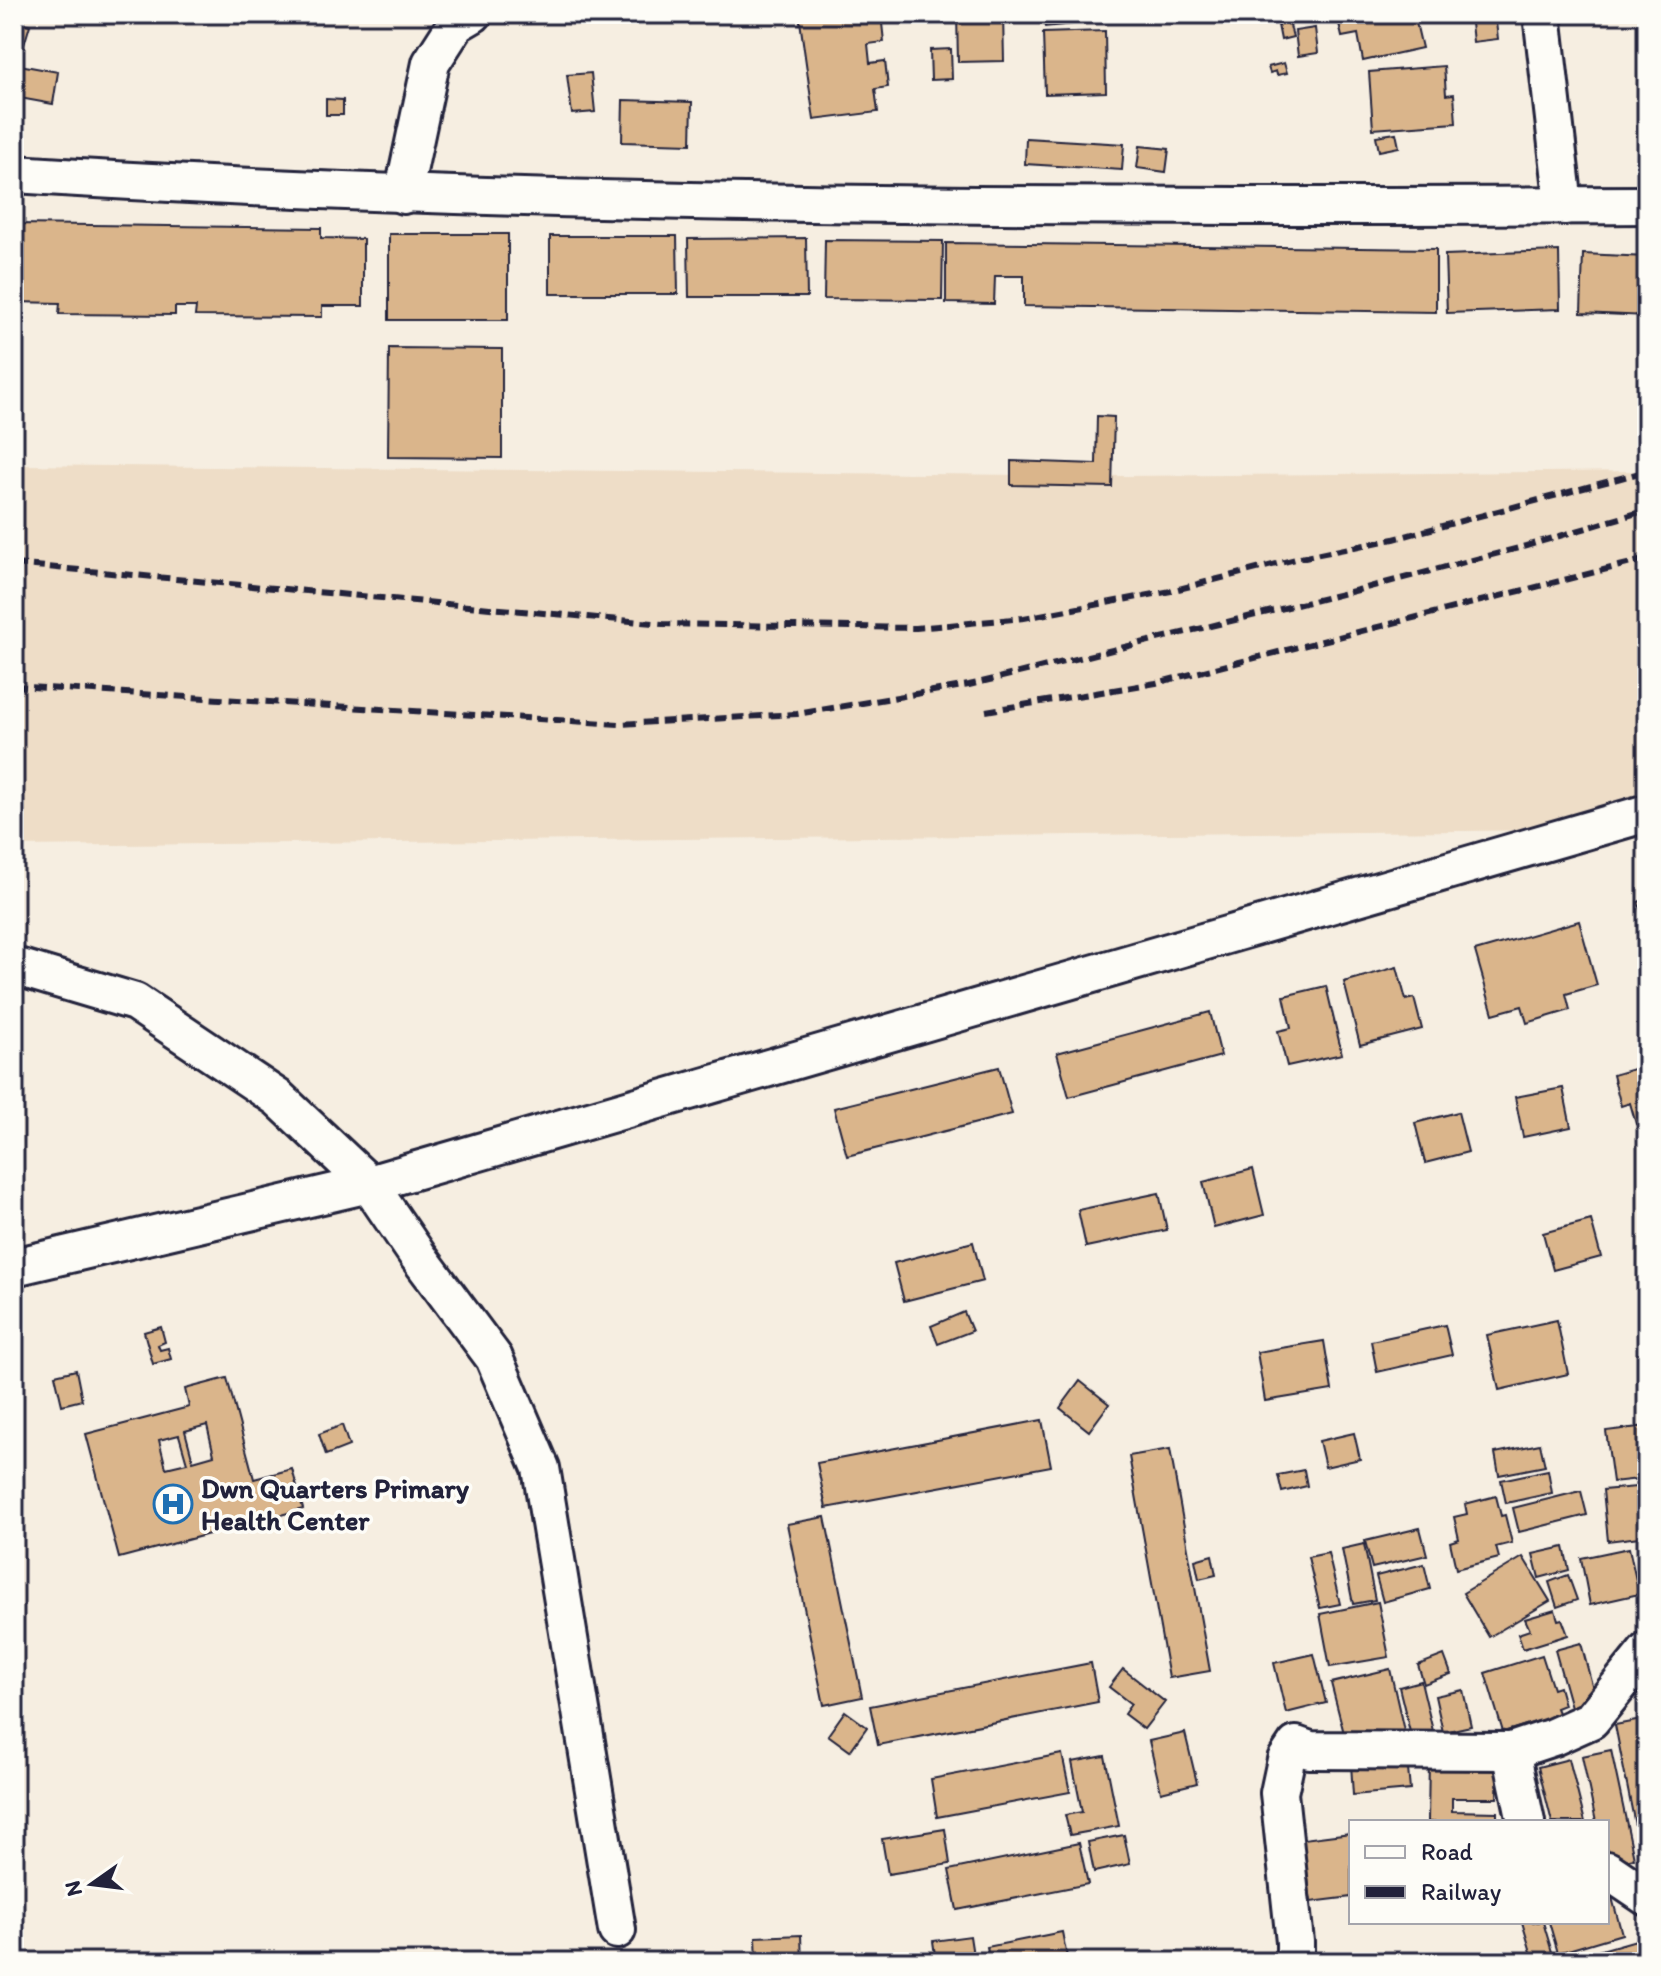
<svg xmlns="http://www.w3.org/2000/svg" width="1661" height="1976" font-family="Itim,sans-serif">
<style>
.built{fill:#eeddc7}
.building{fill:#dab58b;stroke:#22223b;stroke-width:2;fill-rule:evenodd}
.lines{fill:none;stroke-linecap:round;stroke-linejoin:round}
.minor-casing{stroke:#22223b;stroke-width:42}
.minor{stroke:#fdfcf7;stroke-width:36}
.rail{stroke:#22223b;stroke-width:6;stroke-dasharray:12 6;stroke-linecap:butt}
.labels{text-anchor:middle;stroke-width:7;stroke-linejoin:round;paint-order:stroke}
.poi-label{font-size:28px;font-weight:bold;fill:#22223b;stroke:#fdfcf7;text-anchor:start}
</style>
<rect width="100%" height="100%" fill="#f6eee1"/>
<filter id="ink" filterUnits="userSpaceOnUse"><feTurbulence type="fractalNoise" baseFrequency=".0125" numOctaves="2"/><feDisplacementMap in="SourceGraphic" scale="16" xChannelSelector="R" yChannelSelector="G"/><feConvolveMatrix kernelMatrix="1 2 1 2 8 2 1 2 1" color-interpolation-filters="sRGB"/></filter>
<g filter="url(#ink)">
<polygon class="built" points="14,465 1125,476 1647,471 1647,829 14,846"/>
<g class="building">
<polygon points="799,14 881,14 884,42 868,44 870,63 885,61 888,87 875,89 878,112 814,120"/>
<polygon points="957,14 1003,14 1004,61 958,62"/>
<polygon points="1043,14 1100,14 1101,21 1045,27"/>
<polygon points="1107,14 1156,14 1108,21"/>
<polygon points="1337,14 1414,14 1422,48 1363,61 1358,34 1342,37"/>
<polygon points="1470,14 1495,14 1498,39 1473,42"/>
<polygon points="14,20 30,25 20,58 14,57"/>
<polygon points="1289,22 1293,37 1281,40 1278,25"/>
<polygon points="1315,28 1318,53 1298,56 1295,31"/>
<polygon points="1105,31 1106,92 1045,94 1043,33"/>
<polygon points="951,49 952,79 931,80 930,50"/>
<polygon points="1284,63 1287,73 1277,75 1276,71 1270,73 1268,67"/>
<polygon points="14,64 58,72 53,104 14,97"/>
<polygon points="1444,66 1446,95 1454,94 1456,123 1373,129 1369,72"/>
<polygon points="591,73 595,112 572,114 567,75"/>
<polygon points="326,99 343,100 343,115 326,115"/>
<polygon points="623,100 692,102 691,144 622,142"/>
<polygon points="1396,133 1399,147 1379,151 1376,136"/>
<polygon points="1026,138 1124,144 1122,170 1025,164"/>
<polygon points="1140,146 1169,149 1166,172 1137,168"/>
<polygon points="14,224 321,228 321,238 363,239 363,306 322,306 322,317 195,316 196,307 175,307 175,315 59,314 60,303 14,302"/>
<rect x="389" y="234" width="119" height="86"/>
<polygon points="550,236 677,236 678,294 550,294"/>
<polygon points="806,238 807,297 689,297 688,239"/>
<polygon points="825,240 943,241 942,300 824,299"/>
<polygon points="946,243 1436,249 1436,312 1024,306 1024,276 995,276 994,304 946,303"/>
<polygon points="1559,251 1560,309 1447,313 1445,255"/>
<polygon points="1583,254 1647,257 1647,316 1581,313"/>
<polygon points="389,348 502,349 502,458 388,457"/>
<polygon points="1097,416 1114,417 1112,487 1011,485 1011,461 1096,464"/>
<polygon points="1647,899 1647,934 1638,902"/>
<polygon points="1579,921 1597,985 1566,994 1570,1010 1527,1023 1522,1006 1493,1014 1475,951"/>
<polygon points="1397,967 1406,1000 1414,998 1422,1029 1360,1045 1344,982"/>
<polygon points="1326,986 1342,1054 1287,1066 1278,1031 1291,1028 1284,996"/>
<polygon points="1210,1012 1221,1056 1069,1097 1057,1053"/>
<polygon points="1647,1065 1647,1121 1636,1124 1630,1103 1621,1106 1613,1075"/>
<polygon points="999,1067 1012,1114 847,1156 834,1108"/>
<polygon points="1563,1088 1571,1127 1523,1137 1515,1097"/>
<polygon points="1458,1112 1468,1152 1425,1163 1415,1123"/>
<polygon points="1253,1169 1264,1215 1214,1228 1203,1182"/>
<polygon points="1159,1193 1167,1230 1086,1247 1078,1210"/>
<polygon points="1591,1220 1601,1257 1553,1270 1543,1233"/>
<polygon points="973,1242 983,1281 904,1301 894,1263"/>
<polygon points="964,1312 972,1331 938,1344 931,1326"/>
<polygon points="1557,1320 1568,1374 1499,1390 1487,1335"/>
<polygon points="1445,1325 1452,1355 1377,1372 1371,1341"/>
<polygon points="161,1327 165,1342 158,1345 160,1350 168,1348 171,1359 153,1364 144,1332"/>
<polygon points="1324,1341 1332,1390 1265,1401 1257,1352"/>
<polygon points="76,1370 82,1400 62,1405 55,1375"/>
<path d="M227,1378L254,1479L292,1469L303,1509L119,1558L86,1434L189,1407L185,1389ZM207,1425L214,1455L193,1461L185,1431ZM179,1435L187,1463L166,1468L159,1440Z"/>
<polygon points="1080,1381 1109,1404 1089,1431 1060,1408"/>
<polygon points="1042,1420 1051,1466 826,1508 817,1463"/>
<polygon points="342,1425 349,1446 326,1455 319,1434"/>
<polygon points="1647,1426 1647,1478 1613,1482 1606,1431"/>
<polygon points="1354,1433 1360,1459 1325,1467 1319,1441"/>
<polygon points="1540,1444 1545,1466 1499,1475 1495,1453"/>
<polygon points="1170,1449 1210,1671 1169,1678 1129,1456"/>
<polygon points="1304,1470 1307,1486 1282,1492 1278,1475"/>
<polygon points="1548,1470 1552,1493 1506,1503 1501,1480"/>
<polygon points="1647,1486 1647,1536 1608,1541 1603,1490"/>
<polygon points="1581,1491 1587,1515 1519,1532 1513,1508"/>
<polygon points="1496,1496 1501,1516 1505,1515 1512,1543 1496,1547 1499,1558 1456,1569 1450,1542 1459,1539 1454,1517 1467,1514 1465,1504"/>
<polygon points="825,1517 862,1697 824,1705 787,1524"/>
<polygon points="1420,1528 1427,1555 1372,1568 1365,1541"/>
<polygon points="1364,1544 1375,1600 1353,1604 1342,1549"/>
<polygon points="1564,1547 1569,1570 1539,1578 1533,1554"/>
<polygon points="1629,1548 1639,1594 1590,1605 1581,1558"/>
<polygon points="1328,1553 1340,1604 1320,1608 1308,1557"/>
<polygon points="1212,1555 1216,1575 1199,1579 1195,1560"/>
<polygon points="1523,1557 1550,1601 1489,1637 1463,1593"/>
<polygon points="1424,1564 1430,1589 1383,1602 1376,1576"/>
<polygon points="1568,1575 1577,1600 1557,1607 1549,1582"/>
<polygon points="1378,1602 1389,1657 1330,1667 1320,1614"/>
<polygon points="1555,1610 1558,1620 1562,1619 1568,1635 1523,1649 1518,1634 1530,1630 1525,1619"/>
<polygon points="1581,1643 1596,1700 1571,1707 1555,1650"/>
<polygon points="1314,1654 1326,1703 1286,1713 1274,1663"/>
<polygon points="1444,1655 1451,1674 1424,1684 1418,1665"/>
<polygon points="1542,1655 1553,1689 1559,1687 1564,1705 1556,1708 1559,1715 1503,1732 1485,1673"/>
<polygon points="1091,1663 1098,1702 878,1745 870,1706"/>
<polygon points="1123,1669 1165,1702 1144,1729 1124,1714 1131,1704 1109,1687"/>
<polygon points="1390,1669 1404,1731 1347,1745 1331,1683"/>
<polygon points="1421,1681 1434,1735 1412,1740 1399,1687"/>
<polygon points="1463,1690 1471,1726 1443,1732 1435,1696"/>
<polygon points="845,1711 867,1727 850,1751 828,1735"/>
<polygon points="1647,1719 1647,1838 1638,1840 1615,1725"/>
<polygon points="1185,1733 1197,1783 1161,1792 1149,1741"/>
<polygon points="1611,1750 1634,1858 1607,1864 1607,1822 1596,1822 1582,1756"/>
<polygon points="1062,1754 1070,1792 937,1817 931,1779"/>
<polygon points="1105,1756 1119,1826 1070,1835 1065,1815 1082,1812 1072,1762"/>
<polygon points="1429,1758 1498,1760 1497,1798 1452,1798 1452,1811 1497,1812 1497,1822 1428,1822"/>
<polygon points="1407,1759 1410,1790 1353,1795 1351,1764"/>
<polygon points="1569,1759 1585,1822 1552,1822 1538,1767"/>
<polygon points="945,1829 950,1864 888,1874 882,1839"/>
<polygon points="1351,1833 1351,1897 1311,1902 1303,1839"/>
<polygon points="1124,1835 1130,1864 1094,1872 1088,1842"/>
<polygon points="1079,1843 1088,1884 957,1910 949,1870"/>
<polygon points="1608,1883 1622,1934 1558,1953 1549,1922 1607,1922"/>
<polygon points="1522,1922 1543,1922 1555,1962 1534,1962"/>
<polygon points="1062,1932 1068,1962 990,1962 987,1947"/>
<polygon points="801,1935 802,1962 757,1962 756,1937"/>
<polygon points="970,1936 974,1962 936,1962 933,1941"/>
<polygon points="1643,1938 1647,1962 1563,1962 1563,1961"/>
<polygon points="894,1954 919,1954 920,1962 894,1962"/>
</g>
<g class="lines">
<g class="minor-casing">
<g id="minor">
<polyline points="1542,14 1564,206"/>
<path d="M14,174C557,209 1103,207 1647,205"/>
<polyline points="403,195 431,63 456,24 473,14"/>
<polyline points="14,966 135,1002 278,1098 369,1184 418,1256 494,1358 541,1468 617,1930"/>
<polyline points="14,1267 369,1184 1647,813"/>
<polyline points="1511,1751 1526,1822"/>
<polyline points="1607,1870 1647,1897"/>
<polyline points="1295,1962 1295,1942 1279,1793 1286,1760 1296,1745 1310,1750 1511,1751 1553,1737 1591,1720 1647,1651"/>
</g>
</g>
<use href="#minor" class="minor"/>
<g class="rail">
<polyline points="14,564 663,624 916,628 1024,618 1171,591 1300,558 1394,539 1647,471"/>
<polyline points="14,686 620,724 797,714 969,685 1358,590 1526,546 1647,510"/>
<polyline points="986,711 1156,683 1647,559"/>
</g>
</g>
</g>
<defs>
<g id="hospital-ring" transform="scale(2)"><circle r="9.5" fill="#fdfcf7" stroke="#1f6fb2" stroke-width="1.5"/><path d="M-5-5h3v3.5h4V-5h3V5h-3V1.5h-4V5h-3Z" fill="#1f6fb2"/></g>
</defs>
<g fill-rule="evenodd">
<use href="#hospital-ring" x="173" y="1504"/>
</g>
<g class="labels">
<g class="poi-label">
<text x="201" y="1498">Dwn Quarters Primary<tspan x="201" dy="32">Health Center</tspan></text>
</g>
</g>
<rect width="1661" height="1976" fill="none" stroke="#fdfcf7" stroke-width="48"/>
<rect x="24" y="24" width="1613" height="1928" fill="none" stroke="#22223b" stroke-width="3" filter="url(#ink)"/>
<rect x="1349" y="1820" width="260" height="104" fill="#fdfcf7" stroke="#a5a5ac" stroke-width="2"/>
<rect x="1365" y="1846" width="40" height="12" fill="#fdfcf7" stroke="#a5a5ac" stroke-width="2"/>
<text x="1421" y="1860" font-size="24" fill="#22223b">Road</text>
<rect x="1365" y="1886" width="40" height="12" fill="#22223b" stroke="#a5a5ac" stroke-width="2"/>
<text x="1421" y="1900" font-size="24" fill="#22223b">Railway</text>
<g transform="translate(92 1884) rotate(256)" stroke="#fdfcf7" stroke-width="6" paint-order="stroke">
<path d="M0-6L14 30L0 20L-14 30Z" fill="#22223b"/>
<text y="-12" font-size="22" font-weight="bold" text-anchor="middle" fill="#22223b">N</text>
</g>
</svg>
